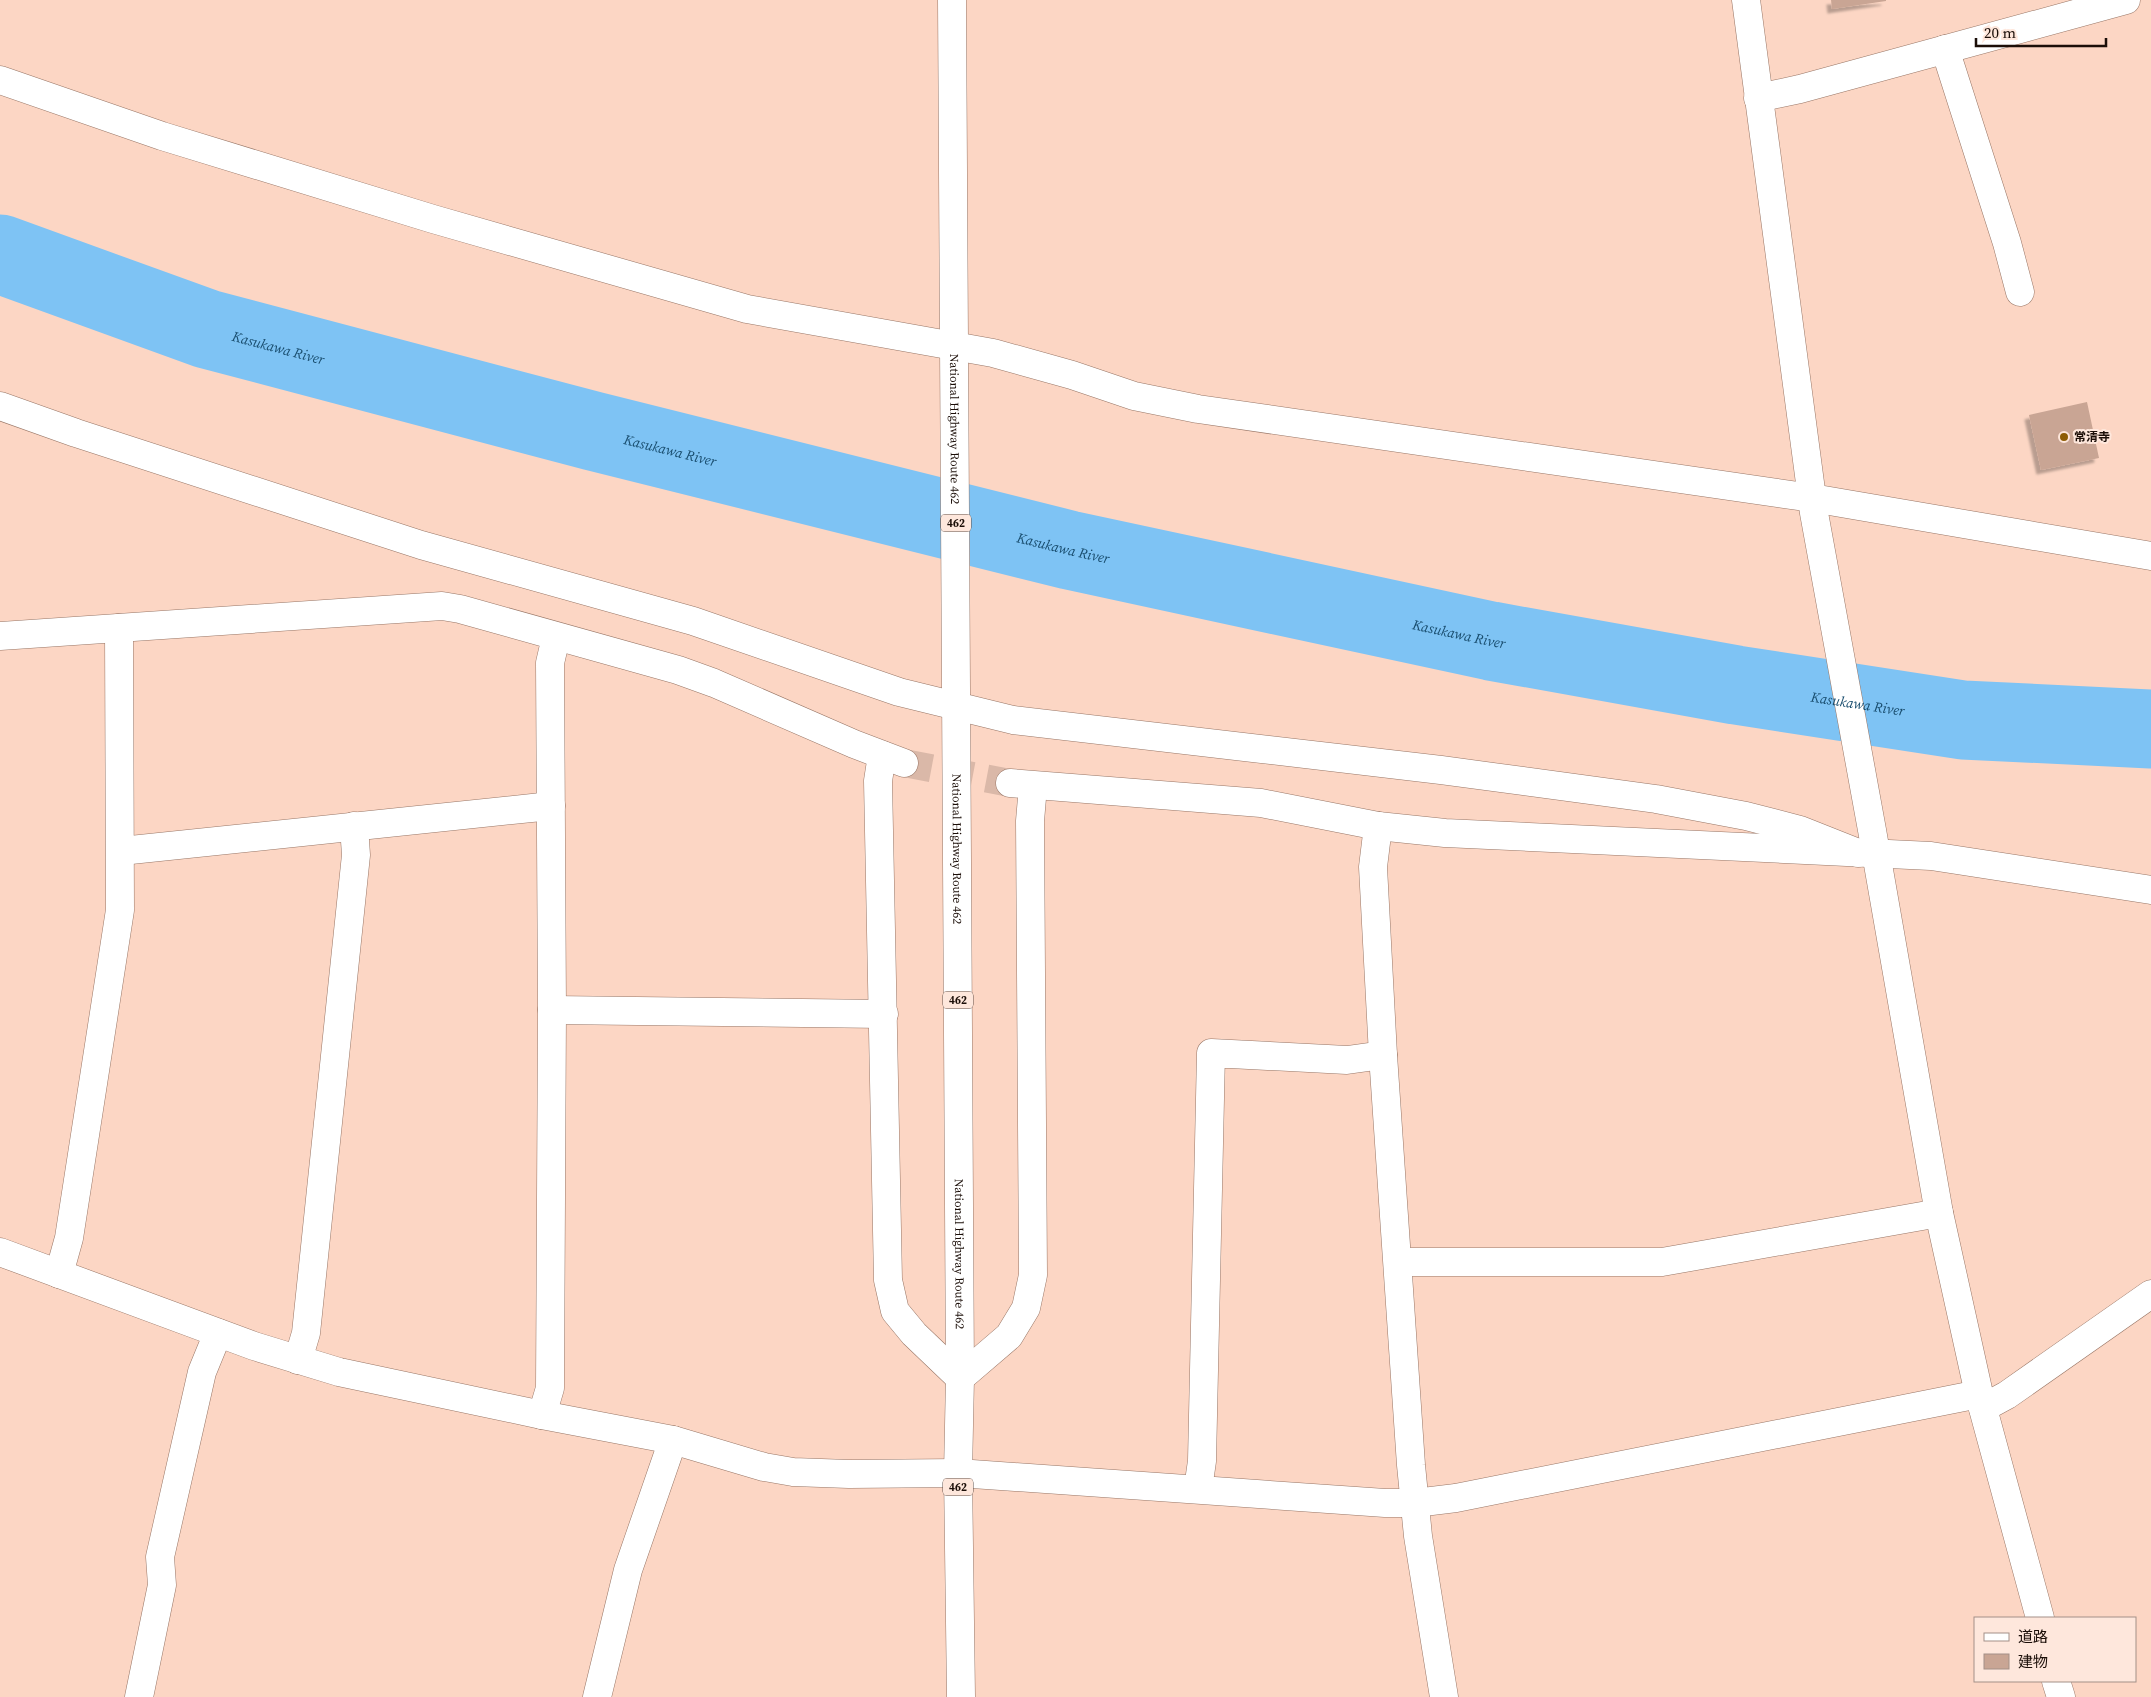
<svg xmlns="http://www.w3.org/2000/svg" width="2151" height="1697" font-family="'Source Serif 4','Noto Sans JP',serif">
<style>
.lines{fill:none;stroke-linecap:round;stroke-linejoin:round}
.river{stroke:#7ec3f4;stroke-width:79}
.building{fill:#c9a594;filter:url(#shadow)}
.minor-tunnel{stroke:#dab8a8;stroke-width:28;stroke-dasharray:28 14;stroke-linecap:butt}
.minor-casing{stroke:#987666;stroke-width:29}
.highway-casing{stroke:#987666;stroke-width:29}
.minor{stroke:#fff;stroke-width:28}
.highway{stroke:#fff;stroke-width:28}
.poi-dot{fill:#8d5c05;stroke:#fee7dc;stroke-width:2}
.labels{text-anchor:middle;stroke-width:4;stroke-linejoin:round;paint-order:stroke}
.shield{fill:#fee7dc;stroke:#5f4f48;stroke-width:1}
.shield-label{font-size:11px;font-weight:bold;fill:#1b0e08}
.street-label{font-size:12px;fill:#1b0e08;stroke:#fee7dc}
.poi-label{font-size:12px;font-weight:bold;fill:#1b0e08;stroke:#fee7dc;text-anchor:start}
.water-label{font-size:14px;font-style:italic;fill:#194d6e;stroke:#fee7dc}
</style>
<defs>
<filter id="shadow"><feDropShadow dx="-4.5" dy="4.5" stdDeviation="1" flood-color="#0004"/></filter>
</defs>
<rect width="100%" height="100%" fill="#fcd6c4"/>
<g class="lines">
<path class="river" id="s1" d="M0,254L207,329L593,431L1069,550L1491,641L1736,685L1963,720L2151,729"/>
</g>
<g class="building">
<polygon points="1831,0 1886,0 1886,1 1832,9"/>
<polygon points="2087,402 2099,458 2041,470 2029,415"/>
</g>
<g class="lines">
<polyline class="minor-tunnel" points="904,763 1010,783"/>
<g class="minor-casing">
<g id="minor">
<polyline points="1746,0 1814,513 1872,830 1939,1213 1979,1394 2040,1618"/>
<polyline points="1945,49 2007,243 2020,292"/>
<polyline points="0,80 162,136 433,219 747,309 993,353 1072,375 1134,396 1198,409 1812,498 2151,556"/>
<polyline points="1758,98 1800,89 2126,0"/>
<polyline points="0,406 76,433 421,545 693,621 899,692 1013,720 1441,770 1656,799 1746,816 1800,830 1858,853"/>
<polyline points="0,636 442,606 460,609 678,670 714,683 854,744 904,763"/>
<polyline points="882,755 878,781 888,1280 895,1311 914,1334 960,1378 1009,1336 1026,1308 1033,1275 1030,821 1033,786"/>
<polyline points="1010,783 1261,803 1378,826 1445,833 1931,856 2151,890"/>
<polyline points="1378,826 1373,867 1383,1055 1411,1465 1418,1536 1444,1697"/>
<polyline points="121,851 551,806"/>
<polyline points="552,1010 884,1014"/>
<polyline points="0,1252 254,1346 339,1372 542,1415 673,1440 764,1467 793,1472 849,1474 958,1473 1385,1503 1415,1503 1456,1498 1979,1394"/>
<polyline points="1398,1262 1662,1262 1939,1213"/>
<polyline points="59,1274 69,1238 120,910 119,628"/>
<polyline points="298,1360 306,1333 356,855 354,826"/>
<polyline points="1983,1408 2007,1395 2151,1294"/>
<polyline points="542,1415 550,1388 552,1010 550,663 556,637"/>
<polyline points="1198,1489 1202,1461 1211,1053 1347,1060 1383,1055"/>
<polyline points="2056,1681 2061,1697"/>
<polyline points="139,1697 162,1585 160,1557 202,1372 218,1333"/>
<polyline points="597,1697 628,1570 673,1440"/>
</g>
</g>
<g class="highway-casing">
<g id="highway">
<path id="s2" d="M952,0L960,1378L958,1473L961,1697"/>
</g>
</g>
<use href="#minor" class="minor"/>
<use href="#highway" class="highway"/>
</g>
<circle class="poi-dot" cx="2064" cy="437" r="5"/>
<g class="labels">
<g class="shield">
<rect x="941" y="514.5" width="30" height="17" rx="4"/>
<rect x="943" y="991.5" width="30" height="17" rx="4"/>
<rect x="943" y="1478.5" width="30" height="17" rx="4"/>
</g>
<g class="shield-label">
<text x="956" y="527">462</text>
<text x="958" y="1004">462</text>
<text x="958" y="1491">462</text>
</g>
<g class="street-label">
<text dy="4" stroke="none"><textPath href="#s2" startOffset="429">National Highway Route 462</textPath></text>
<text dy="4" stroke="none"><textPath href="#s2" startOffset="849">National Highway Route 462</textPath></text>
<text dy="4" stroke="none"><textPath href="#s2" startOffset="1254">National Highway Route 462</textPath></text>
</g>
<g class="poi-label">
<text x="2074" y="441">常清寺</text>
</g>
<g class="water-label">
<text dy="5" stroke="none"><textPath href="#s1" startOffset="294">Kasukawa River</textPath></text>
<text dy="5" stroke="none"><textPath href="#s1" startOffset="699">Kasukawa River</textPath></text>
<text dy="5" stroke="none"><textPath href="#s1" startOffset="1104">Kasukawa River</textPath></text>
<text dy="5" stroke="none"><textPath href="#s1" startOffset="1509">Kasukawa River</textPath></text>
<text dy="5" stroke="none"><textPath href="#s1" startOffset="1914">Kasukawa River</textPath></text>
</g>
</g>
<rect x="1974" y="1617" width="162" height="65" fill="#fee7dc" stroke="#a39087"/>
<rect x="1984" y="1633" width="25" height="8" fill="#ffffff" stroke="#a39087"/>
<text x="2018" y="1642" font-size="15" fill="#1b0e08">道路</text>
<rect x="1984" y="1654" width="25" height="15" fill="#c9a594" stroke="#a39087"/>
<text x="2018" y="1667" font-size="15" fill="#1b0e08">建物</text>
<path d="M1976 38v8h130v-8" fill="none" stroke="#1b0e08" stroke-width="2.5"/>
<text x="1984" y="38" font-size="15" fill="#1b0e08" stroke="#fee7dc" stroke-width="4" paint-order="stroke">20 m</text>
</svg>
